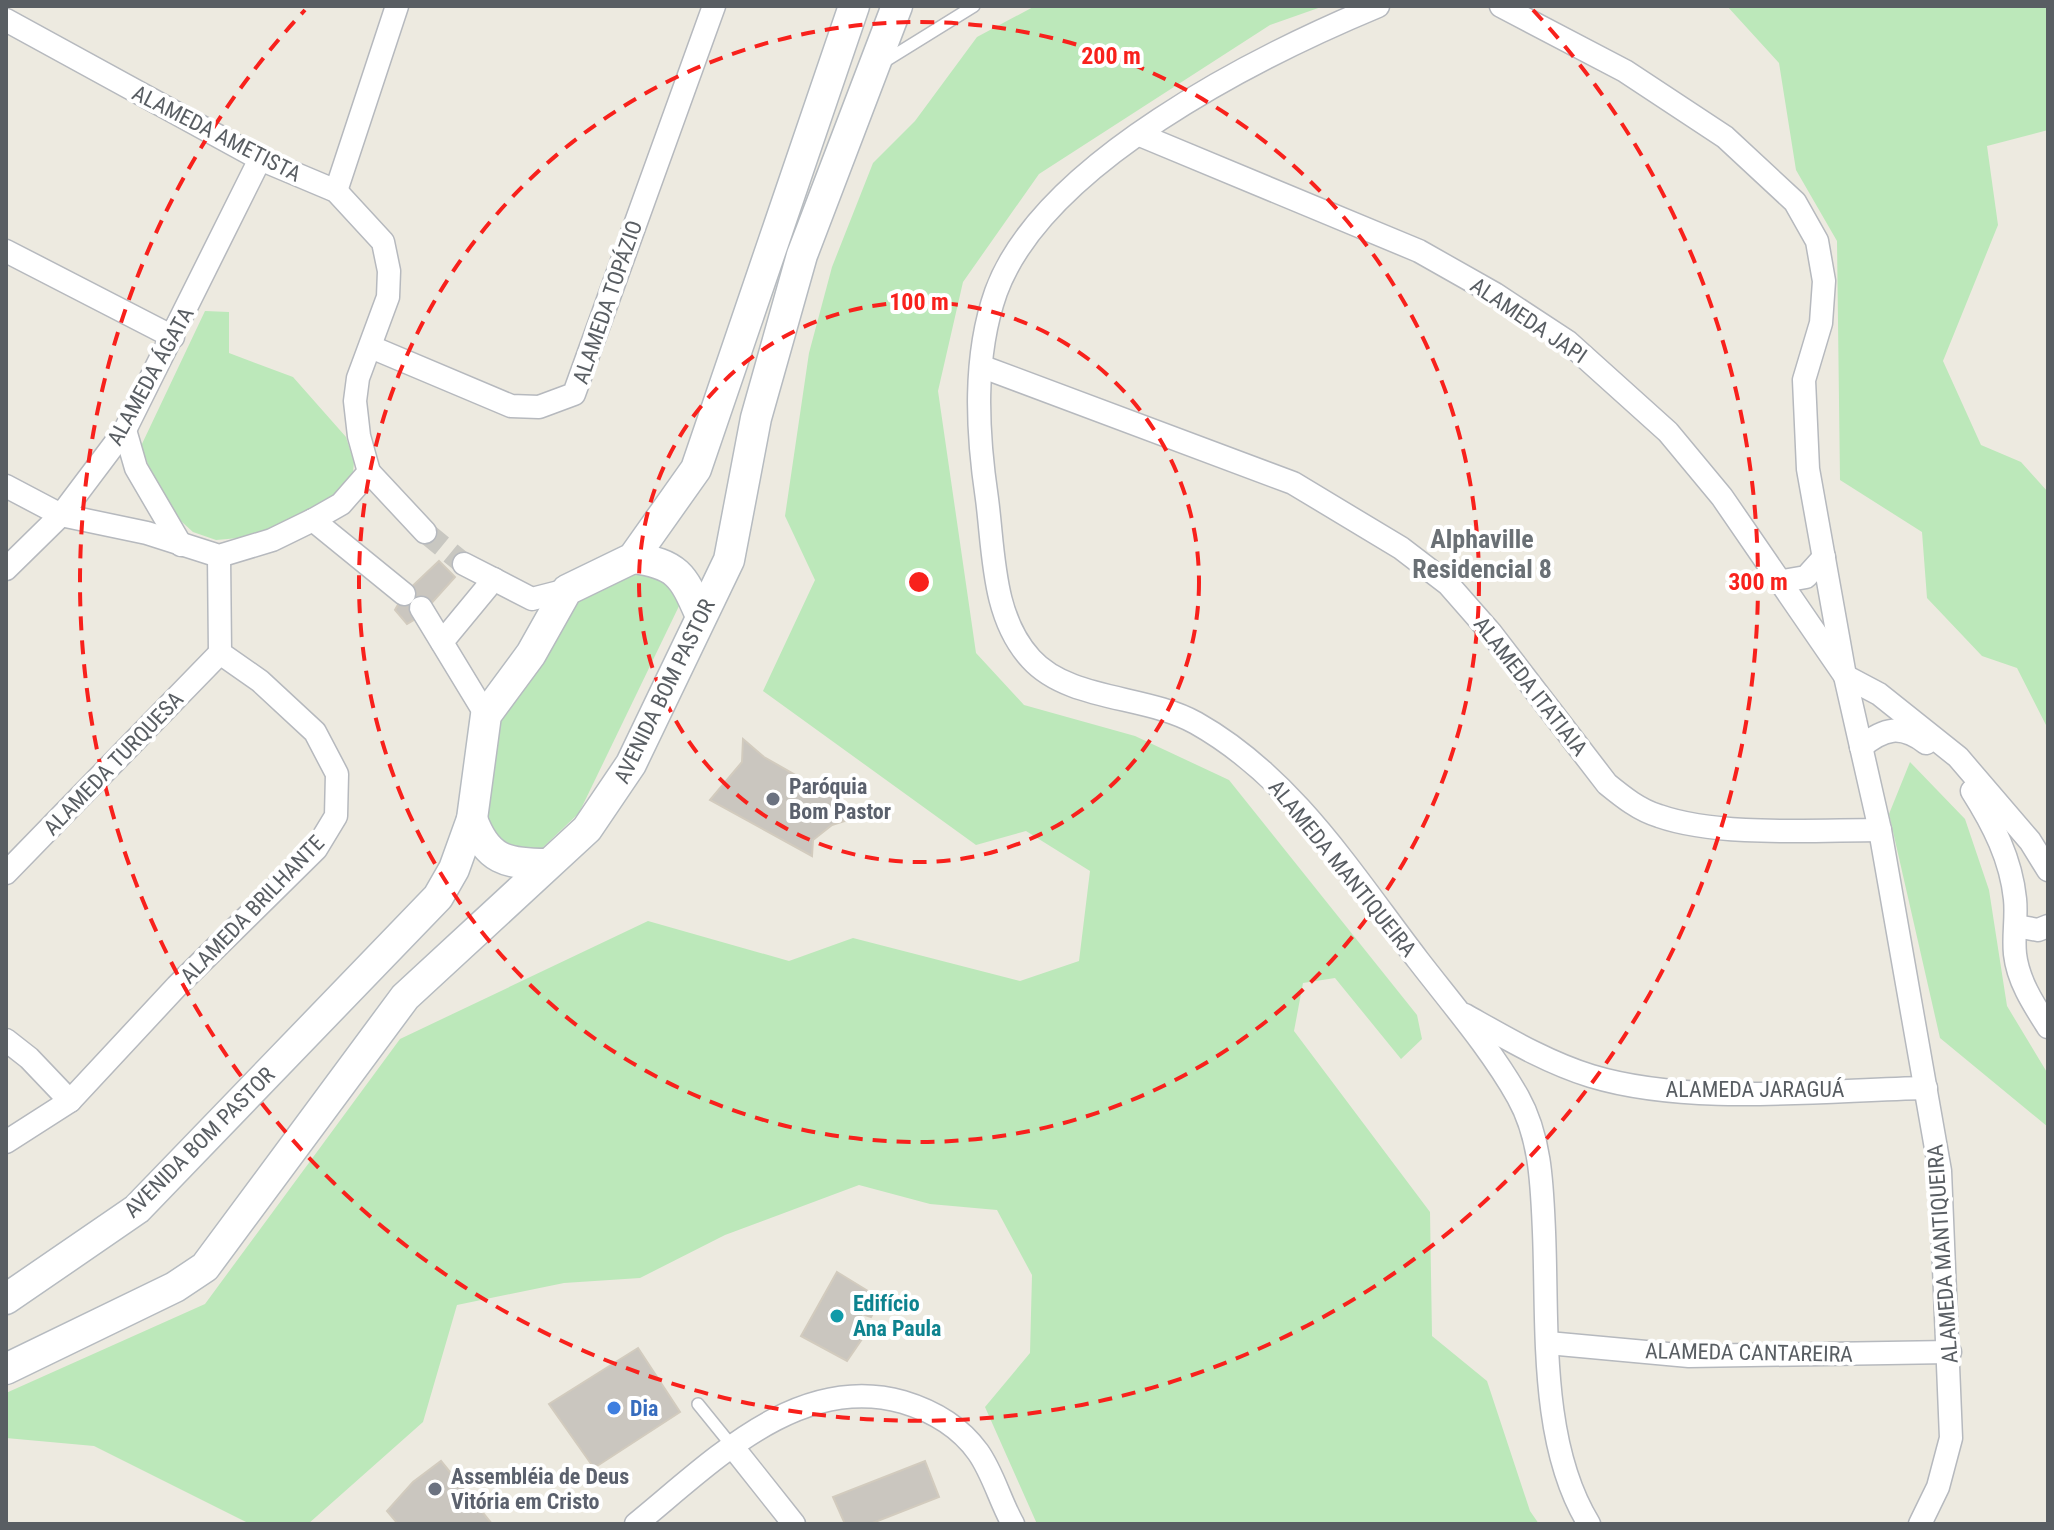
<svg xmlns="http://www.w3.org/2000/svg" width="2054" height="1530" font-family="'Roboto Condensed',sans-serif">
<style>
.green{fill:#bce8ba}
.building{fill:#cac6bf;stroke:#d2cbbe;stroke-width:2}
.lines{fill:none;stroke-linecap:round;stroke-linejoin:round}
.street-tunnel{stroke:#c8c7c1;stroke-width:22;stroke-dasharray:22 11;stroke-linecap:butt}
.lane-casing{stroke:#b6b9be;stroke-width:14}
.street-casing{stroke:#b6b9be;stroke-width:25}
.secondary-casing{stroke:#b6bbc0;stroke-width:33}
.lane{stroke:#fff;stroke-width:11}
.street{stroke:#fff;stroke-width:22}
.secondary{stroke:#fff;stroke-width:30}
.ring{fill:none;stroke:#f8211c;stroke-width:4;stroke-dasharray:14 10}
.worship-dot{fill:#6b7280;stroke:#fff;stroke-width:3}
.culture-dot{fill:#0f9aa8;stroke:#fff;stroke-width:3}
.shop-dot{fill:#3f7fe0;stroke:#fff;stroke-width:3}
.labels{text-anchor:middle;stroke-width:8;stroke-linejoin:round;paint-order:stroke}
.street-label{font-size:22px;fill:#595e63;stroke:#fff}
.worship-label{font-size:22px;font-weight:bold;fill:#5b616d;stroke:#fff;text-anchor:start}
.culture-label{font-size:22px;font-weight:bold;fill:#0d838f;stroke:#fff;text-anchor:start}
.shop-label{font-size:22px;font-weight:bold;fill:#366cbe;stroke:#fff;text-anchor:start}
.quarter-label{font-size:26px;font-weight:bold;fill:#6a7075;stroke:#fff}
.centre{fill:#f8211c;stroke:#fff;stroke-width:4}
.ring-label{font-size:24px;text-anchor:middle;font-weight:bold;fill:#f8211c;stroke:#fff;stroke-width:8;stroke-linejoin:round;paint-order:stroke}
</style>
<rect width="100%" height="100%" fill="#edeae0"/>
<g class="green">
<polygon points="1035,6 1324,6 1270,25 1039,174 963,282 938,391 976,653 1024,705 1135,736 1229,780 1417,1015 1422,1039 1401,1059 1335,978 1303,983 1294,1031 1430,1212 1432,1336 1487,1381 1530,1511 1539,1524 1037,1524 985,1407 1030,1353 1032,1275 997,1210 930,1204 859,1185 725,1235 640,1278 564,1283 457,1305 423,1422 308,1524 250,1524 94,1446 6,1438 6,1393 205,1304 400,1039 648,921 789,961 853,938 1020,981 1079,961 1090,871 1026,831 976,845 763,691 815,580 785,516 809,353 832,267 873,163 915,121 977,37"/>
<polygon points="1727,6 2048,6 2048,130 1987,146 1998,225 1943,361 1981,445 2021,462 2048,492 2048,729 2017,668 1982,656 1927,598 1922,532 1840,480 1837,241 1796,170 1779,63"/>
<polygon points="205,311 229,312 229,353 293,377 346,437 354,462 352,484 327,511 239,538 216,540 193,532 172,513 159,493 141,446"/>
<polygon points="646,567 673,586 680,604 579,813 536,854 509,845 481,821 495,731 576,600"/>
<polygon points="1910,762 1965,819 1989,890 2007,1006 2048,1074 2048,1127 1940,1038 1889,814"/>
</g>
<g class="building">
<polygon points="439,561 455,577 419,617 407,624 395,610 404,594"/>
<polygon points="743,739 764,757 846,804 844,813 848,820 832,825 813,840 812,856 710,800 742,762"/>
<polygon points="837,1272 881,1299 871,1317 862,1314 853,1330 864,1336 847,1361 801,1336"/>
<polygon points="638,1348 680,1412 594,1468 549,1404"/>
<polygon points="441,1461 492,1524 398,1524 387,1511 413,1482"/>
<polygon points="925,1461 939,1497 870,1524 845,1524 833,1497"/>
</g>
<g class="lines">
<polyline class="street-tunnel" points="425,532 464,564"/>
<g class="lane-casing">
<g id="lane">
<polyline points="882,63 974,6"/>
<polyline points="698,1404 732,1446"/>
</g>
</g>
<g class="street-casing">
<g id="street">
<path d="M1378,6C1258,56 1043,163 996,292C973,357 977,432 987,499C994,552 992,617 1031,659C1069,701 1146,695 1196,723C1292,777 1352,874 1418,960C1452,1004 1491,1049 1518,1097C1541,1138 1542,1186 1544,1232C1548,1325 1539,1443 1589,1524"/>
<polyline points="1501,6 1625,71 1725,137 1795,202 1817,241 1824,281 1821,323 1804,380 1808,469 1845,676 1880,830 1940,1171 1951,1438 1938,1487 1920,1524"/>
<polyline points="6,20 260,159 336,191 383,242 389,271 388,297 358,378 355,401 359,436 369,472 341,504 313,520 272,540 219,556 147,533 61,515 6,486"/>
<polyline points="1140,135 1419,251 1495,294 1568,342 1668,432 1722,497 1845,676 1879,694 1958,757 2030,841 2048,870"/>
<polyline points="336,191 397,6"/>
<polyline points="6,251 173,337"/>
<polyline points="371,347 511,406 539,407 574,394 714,6"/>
<path d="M983,367L1293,483L1401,548L1448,584L1491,633L1607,784C1623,797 1639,810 1659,816C1719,837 1815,830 1880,830"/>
<polyline points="125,430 136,468 181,545"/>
<polyline points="369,472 425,532"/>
<polyline points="313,520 404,594"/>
<polyline points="464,564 532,599 567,590"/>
<polyline points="6,569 61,515 125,430 260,159"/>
<polyline points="1778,582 1806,577 1824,557"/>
<polyline points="421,608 486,715"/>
<polyline points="442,642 494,579"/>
<path d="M1861,747C1884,728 1901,724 1926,743"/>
<path d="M1972,791C1993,824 2011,859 2015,899C2017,917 2013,936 2015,954C2018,981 2034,1005 2048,1027"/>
<polyline points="6,873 220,653"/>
<polyline points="2016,926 2038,930 2048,926"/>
<path d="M1465,1015C1506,1038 1546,1062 1591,1076C1690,1106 1822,1090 1926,1088"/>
<polyline points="6,1040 29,1058 70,1101"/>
<polyline points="6,1142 70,1101 177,986 316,849 336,816 337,774 315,732 260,681 220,653 219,556"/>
<polyline points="1548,1343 1689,1356 1950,1352"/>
<polyline points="732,1446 794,1524"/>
<path d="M636,1524C711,1463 798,1372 903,1402C933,1411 960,1427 978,1452C993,1473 1000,1501 1013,1524"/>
</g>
</g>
<g class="secondary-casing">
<g id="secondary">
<path d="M633,558C677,564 683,575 700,614"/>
<path d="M472,819C487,860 506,864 547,864"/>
<polyline points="6,1299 137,1209 438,897 454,869 472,819 486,715 531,654 567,590 633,558 696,469 854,6"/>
<polyline points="6,1369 175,1287 205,1267 405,997 587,829 631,764 729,560 756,418 802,255 897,6"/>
</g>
</g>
<use href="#lane" class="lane"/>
<use href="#street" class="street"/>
<use href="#secondary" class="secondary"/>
</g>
<g class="ring">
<circle cx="919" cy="582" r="280"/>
<circle cx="919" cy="582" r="560"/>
<path d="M1533 10A839 839 0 1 1 305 10"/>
</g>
<g class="worship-dot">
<circle cx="773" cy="799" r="8"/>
<circle cx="435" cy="1489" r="8"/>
</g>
<circle class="culture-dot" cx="837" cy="1316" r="8"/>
<circle class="shop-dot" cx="614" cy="1408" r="8"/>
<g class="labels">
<g class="street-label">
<text transform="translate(217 133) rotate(27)" y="8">ALAMEDA AMETISTA</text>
<text transform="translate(607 302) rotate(-71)" y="8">ALAMEDA TOPÁZIO</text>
<text transform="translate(1529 320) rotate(34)" y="8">ALAMEDA JAPI</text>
<text transform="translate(150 376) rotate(-61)" y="8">ALAMEDA ÁGATA</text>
<text transform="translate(1531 686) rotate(52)" y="8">ALAMEDA ITATIAIA</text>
<text transform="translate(664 691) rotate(-64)" y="8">AVENIDA BOM PASTOR</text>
<text transform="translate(113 763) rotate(-46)" y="8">ALAMEDA TURQUESA</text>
<text transform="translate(1343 868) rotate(51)" y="8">ALAMEDA MANTIQUEIRA</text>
<text transform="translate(252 909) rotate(-46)" y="8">ALAMEDA BRILHANTE</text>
<text x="1755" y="1097">ALAMEDA JARAGUÁ</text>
<text transform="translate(199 1142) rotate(-45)" y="8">AVENIDA BOM PASTOR</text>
<text transform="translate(1942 1254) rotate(-94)" y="8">ALAMEDA MANTIQUEIRA</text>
<text transform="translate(1749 1352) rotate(1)" y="8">ALAMEDA CANTAREIRA</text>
</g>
<g class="worship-label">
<text x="789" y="794">Paróquia<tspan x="789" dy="25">Bom Pastor</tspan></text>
<text x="451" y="1484">Assembléia de Deus<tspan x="451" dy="25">Vitória em Cristo</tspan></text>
</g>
<g class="culture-label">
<text x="853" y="1311">Edifício<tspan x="853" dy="25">Ana Paula</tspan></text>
</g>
<g class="shop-label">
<text x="630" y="1416">Dia</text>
</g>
<g class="quarter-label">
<text x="1482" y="548">Alphaville<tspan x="1482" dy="30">Residencial 8</tspan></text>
</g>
</g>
<circle cx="919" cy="582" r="12" class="centre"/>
<g class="ring-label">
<text x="1111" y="64">200 m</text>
<text x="919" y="310">100 m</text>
<text x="1758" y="590">300 m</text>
</g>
<rect width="2054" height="1530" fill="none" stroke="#595e63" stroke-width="16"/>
</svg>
